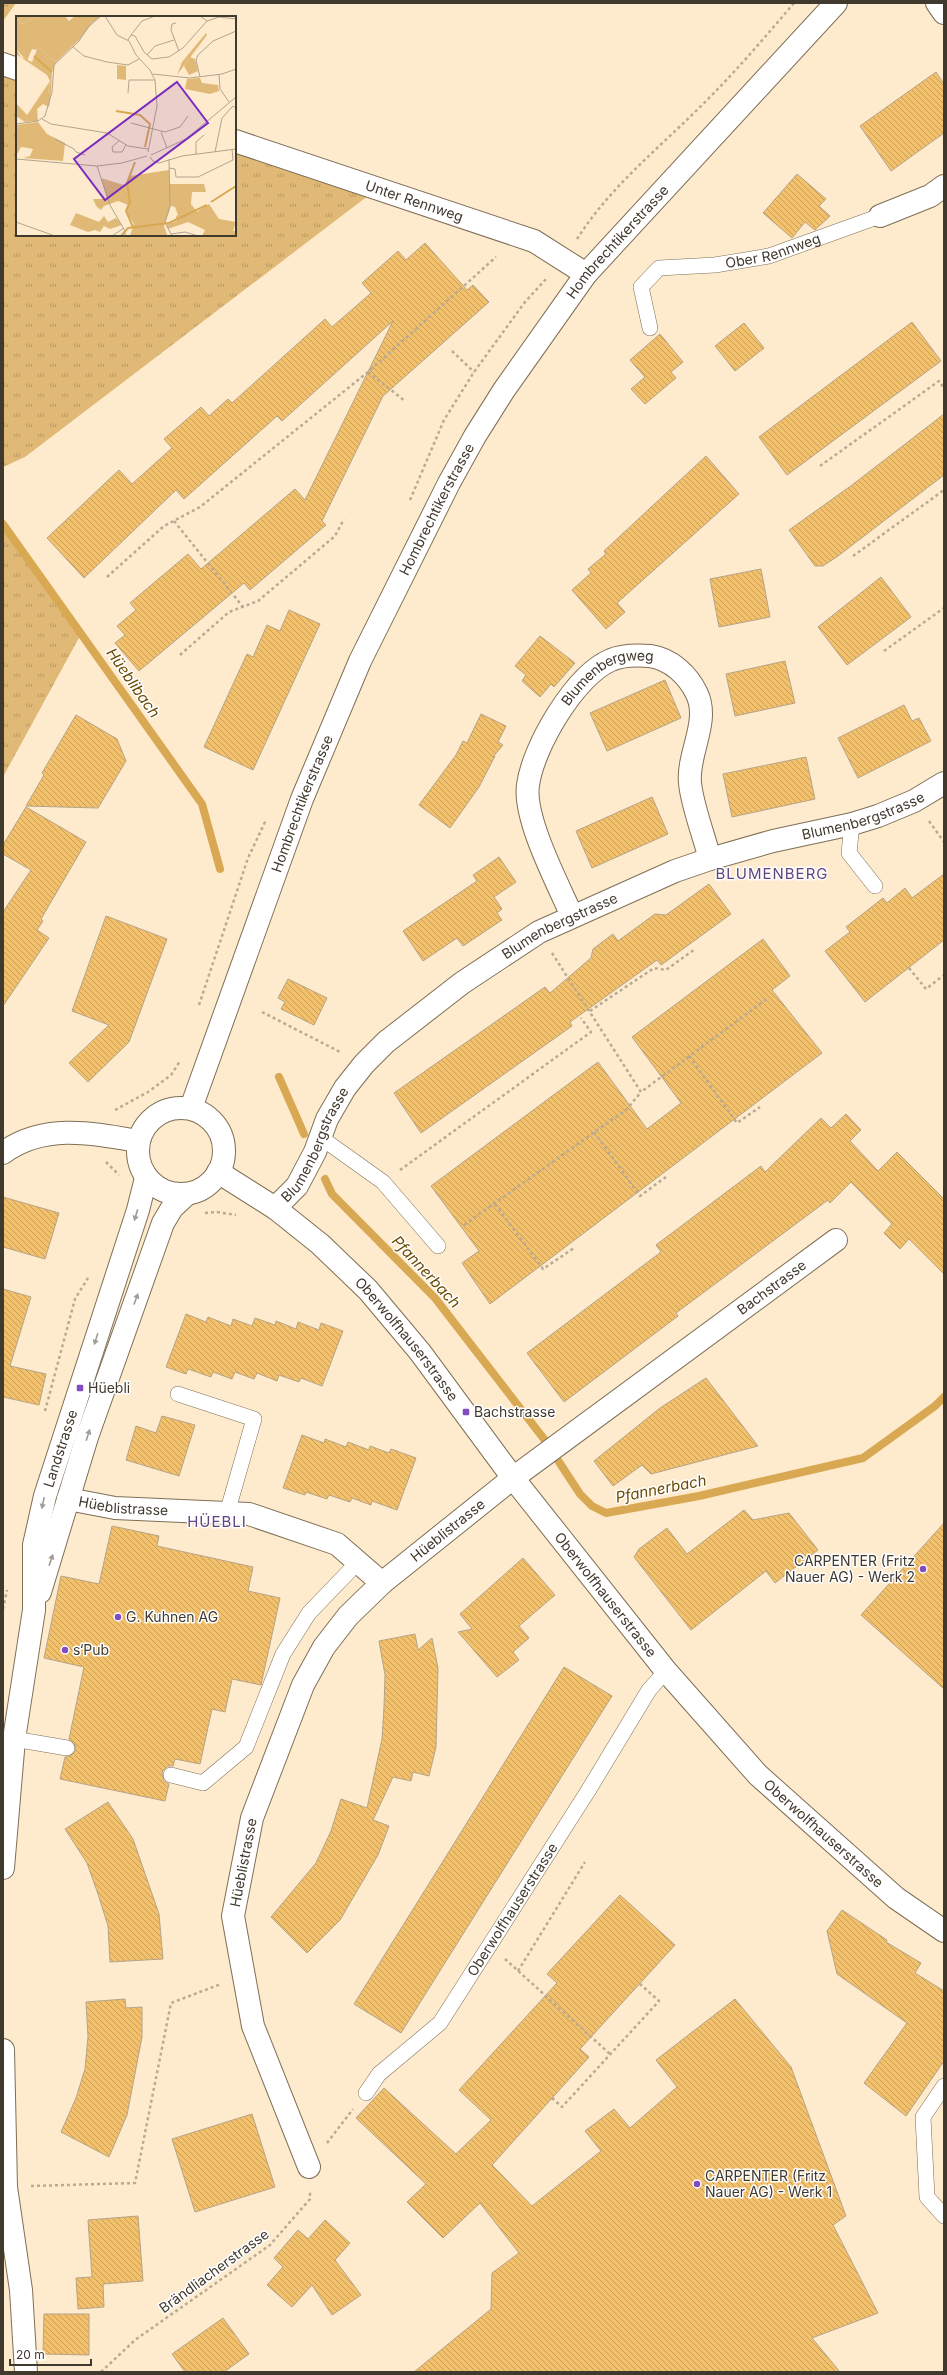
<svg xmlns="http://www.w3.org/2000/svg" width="947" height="2375" font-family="Inter,sans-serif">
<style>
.grass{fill:url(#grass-tufts)}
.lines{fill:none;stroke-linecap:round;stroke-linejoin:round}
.stream{stroke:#d9a853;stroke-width:8}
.building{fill:url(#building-back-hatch);stroke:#b6a488}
.service-casing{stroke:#7f6f55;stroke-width:16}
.minor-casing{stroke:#7f6f55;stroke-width:24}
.secondary-casing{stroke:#7f6f55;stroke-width:24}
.path{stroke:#b8aa93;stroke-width:2.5;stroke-dasharray:3 3;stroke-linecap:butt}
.service{stroke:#fff;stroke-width:15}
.minor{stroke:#fff;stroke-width:22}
.secondary{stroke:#fff;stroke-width:22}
.oneway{fill:#a09c96}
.poi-dot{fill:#814bc2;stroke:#fff;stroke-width:1.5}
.labels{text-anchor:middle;stroke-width:3;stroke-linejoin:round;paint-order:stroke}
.street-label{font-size:14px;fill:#40392e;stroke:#fff}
.poi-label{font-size:14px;fill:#40392e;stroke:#fff;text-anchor:start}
.water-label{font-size:15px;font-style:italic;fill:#6a4a02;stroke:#fff}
.neighbourhood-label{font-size:15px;letter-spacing:1px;fill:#5f4683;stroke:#fff}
.inset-river{fill:none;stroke:#d9a853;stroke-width:2}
.inset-road{fill:none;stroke:#b2a48e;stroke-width:1}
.view{fill:#7b2cbf;fill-opacity:0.15;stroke:#7b2cbf;stroke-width:2}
.inset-edge{fill:none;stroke:#40392e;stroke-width:2}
</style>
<defs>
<pattern id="grass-tufts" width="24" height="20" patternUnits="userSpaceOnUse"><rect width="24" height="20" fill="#e1b976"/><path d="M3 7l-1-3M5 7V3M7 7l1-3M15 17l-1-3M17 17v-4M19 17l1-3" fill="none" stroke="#b89761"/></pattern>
<pattern id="building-back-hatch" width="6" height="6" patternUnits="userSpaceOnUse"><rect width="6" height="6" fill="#f3c16c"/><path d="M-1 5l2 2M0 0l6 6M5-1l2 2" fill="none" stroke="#c69e59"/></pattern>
</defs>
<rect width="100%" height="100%" fill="#feebce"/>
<g class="grass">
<polygon points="3,3 16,3 3,21"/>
<polygon points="3,64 17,69 17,235 235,235 235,141 377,189 25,457 3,467"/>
<polygon points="3,524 81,634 3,777"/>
</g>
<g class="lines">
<g class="stream">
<polyline points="3,524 202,804 220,869"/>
<polyline points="279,1077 304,1134"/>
<polyline points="325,1179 332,1194 435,1298 544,1439 580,1494 592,1506 606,1513 699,1496 863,1458 935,1406 944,1397"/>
</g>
</g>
<g class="building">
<polygon points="936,72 944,84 944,133 891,171 860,126"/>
<polygon points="797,174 826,199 819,206 830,216 815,230 805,222 792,238 763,213"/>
<polygon points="425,243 467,290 473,285 489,302 383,396 322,521 326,525 250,590 244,583 139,671 115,643 125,635 117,626 136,610 130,603 188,554 201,569 295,489 305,500 393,321 282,421 277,416 184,499 176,490 84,578 47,538 119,470 132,484 172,448 164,439 201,407 209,416 228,399 232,403 325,319 332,327 371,293 362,283 398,251 406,260"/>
<polygon points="912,322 941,361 787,475 759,437"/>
<polygon points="744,323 764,348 735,371 715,346"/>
<polygon points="660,334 683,362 671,372 676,378 645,404 631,389 645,377 630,360"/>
<polygon points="944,414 944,475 838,556 823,566 815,566 789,530 852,485"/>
<polygon points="706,456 739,494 617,603 625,612 606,629 572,590 591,573 588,569 606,554 604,551"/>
<polygon points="761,569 770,617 719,627 710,579"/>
<polygon points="881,577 911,617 847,665 818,627"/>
<polygon points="289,610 320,624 253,770 204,747 247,654 253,657 267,625 280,631"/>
<polygon points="540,636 575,663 554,687 551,684 540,697 522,681 526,675 515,666"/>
<polygon points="785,661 795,703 735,716 726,674"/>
<polygon points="665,680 681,718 607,751 590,713"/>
<polygon points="904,705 912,721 919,718 931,741 858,778 838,738"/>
<polygon points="481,714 506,726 498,742 503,745 493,757 495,756 479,787 450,828 419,805 456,755 463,741 467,743"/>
<polygon points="76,715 117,739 126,761 98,808 26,806 44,775 42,773"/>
<polygon points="806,757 815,799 732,817 723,774"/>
<polygon points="652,797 668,834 592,868 576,831"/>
<polygon points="26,807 86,842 41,919 43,921 37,930 49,938 3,1006 3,912 31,870 3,854 3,845"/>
<polygon points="499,857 516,882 494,897 502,909 497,913 502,920 463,946 457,938 423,961 403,931 477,881 473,875"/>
<polygon points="944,874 944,940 865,1002 825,951 850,932 846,927 883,898 887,903 905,888 912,898"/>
<polygon points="709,884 731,914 661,965 657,960 570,1022 572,1026 421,1133 394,1093 545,987 550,993 591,958 593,949 613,934 618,941 655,914 666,915"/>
<polygon points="106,916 167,939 129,1042 88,1082 69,1063 109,1025 72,1011"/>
<polygon points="763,939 790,976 772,990 822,1053 490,1304 462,1263 479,1251 431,1186 598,1062 647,1129 681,1103 632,1037"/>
<polygon points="288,979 327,998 314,1025 281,1009 285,1002 278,998"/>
<polygon points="846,1114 861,1130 850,1141 878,1171 897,1152 944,1199 944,1274 909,1239 900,1249 884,1233 892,1224 851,1182 830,1203 828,1200 676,1313 678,1316 564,1402 527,1353 661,1252 656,1245 761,1166 765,1172 821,1118 831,1128"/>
<polygon points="3,1197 59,1213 45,1259 3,1247"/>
<polygon points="3,1289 31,1297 10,1366 46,1374 39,1405 3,1397"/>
<polygon points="186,1314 206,1322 208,1317 231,1326 233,1319 252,1326 255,1318 275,1325 276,1321 296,1329 298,1322 319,1330 321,1323 343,1331 322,1386 301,1378 299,1382 279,1375 277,1381 257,1373 254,1379 235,1372 232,1379 213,1372 211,1377 188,1369 186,1374 166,1367"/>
<polygon points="706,1378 758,1446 651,1474 642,1465 613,1486 594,1461 660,1408"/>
<polygon points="162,1416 195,1425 179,1476 126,1460 136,1426 156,1433"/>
<polygon points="302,1435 324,1443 325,1439 346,1447 348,1442 369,1450 370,1446 389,1453 391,1449 416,1458 397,1510 372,1501 371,1505 352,1498 350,1502 329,1495 327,1499 306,1492 305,1495 283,1488"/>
<polygon points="744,1510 753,1520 789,1513 818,1550 775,1583 766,1571 691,1630 634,1557 639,1549 667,1528 687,1554"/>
<polygon points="944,1523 944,1689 861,1615"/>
<polygon points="112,1526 159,1536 157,1546 253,1567 248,1591 280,1598 261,1685 232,1679 225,1712 212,1709 200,1764 175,1759 173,1766 168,1766 162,1772 164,1781 169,1784 165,1801 60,1779 65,1757 70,1756 76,1750 75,1745 69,1739 84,1667 44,1658 61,1576 99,1584"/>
<polygon points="523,1558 555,1595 519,1626 529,1638 513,1652 519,1660 497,1677 458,1632 472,1629 460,1614"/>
<polygon points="415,1634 418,1650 432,1638 438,1668 436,1747 429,1776 413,1772 411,1781 393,1777 373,1820 389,1826 378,1855 340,1920 307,1953 271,1917 316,1863 331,1831 341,1799 367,1808 382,1739 384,1707 385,1675 379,1641"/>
<polygon points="564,1667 612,1696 401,2033 354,2004"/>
<polygon points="108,1802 133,1839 159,1914 163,1959 110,1962 108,1926 98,1894 87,1863 65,1829"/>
<polygon points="620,1895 675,1945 580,2049 589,2057 492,2165 532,2206 601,2151 585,2131 614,2109 630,2128 677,2087 656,2060 735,1999 791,2067 846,2216 833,2225 878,2313 812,2338 840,2372 414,2372 491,2309 492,2273 519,2253 480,2203 443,2238 407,2202 426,2184 356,2118 384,2088 456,2154 491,2120 459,2090 557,1983 547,1974"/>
<polygon points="842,1910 887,1940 886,1942 921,1963 915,1973 944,1991 944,2061 906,2116 864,2083 907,2023 837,1974 827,1931"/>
<polygon points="125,1999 126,2008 142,2007 142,2037 127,2115 109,2157 61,2132 76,2098 85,2069 88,2037 86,2002"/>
<polygon points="252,2114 275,2187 195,2212 172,2139"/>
<polygon points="138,2216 143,2281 103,2284 104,2307 78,2309 76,2278 92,2277 88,2220"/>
<polygon points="325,2220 350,2243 335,2260 361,2295 332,2315 312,2285 292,2307 267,2285 283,2267 274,2258 298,2230 308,2239"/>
<polygon points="44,2314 89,2314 89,2355 43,2354"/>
<polygon points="223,2318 249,2354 224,2372 185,2372 172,2354"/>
</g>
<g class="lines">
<g class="service-casing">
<g id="service">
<path id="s1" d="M650,328L641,287L659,268L715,265L769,256L880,216"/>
<polyline points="852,824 849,853 875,886"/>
<polyline points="320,1137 383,1182 438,1246"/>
<polyline points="178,1394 254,1419 227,1513"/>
<polyline points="14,1739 67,1748"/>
<polyline points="171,1775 203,1783 246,1747 283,1654 309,1613 359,1561"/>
<polyline points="944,2086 923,2117 927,2197 944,2216"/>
<path id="s2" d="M366,2093L379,2074L440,2023L588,1791L649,1690L666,1671"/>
</g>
</g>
<g class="minor-casing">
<g id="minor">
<polyline points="937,3 944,13"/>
<polyline points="3,64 17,69"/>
<path id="s3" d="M235,141L534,241L586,274"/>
<polyline points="880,216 930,196 944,186"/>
<path id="s4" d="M572,916C558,884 523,818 528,785C533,747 575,675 611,660C622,655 638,655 650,656C671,659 688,675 697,694C710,722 687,754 690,783C692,805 704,836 710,859"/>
<path d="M3,1153C43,1123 93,1133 138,1141"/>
<path id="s5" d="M218,1172L275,1208L320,1244L368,1290L420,1352L513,1478L666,1671L758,1775L896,1898L944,1931"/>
<path id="s6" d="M275,1208L297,1186L315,1152L327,1119L345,1088L364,1064L386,1042L462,983L539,932L675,871L710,859L773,841L852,824L878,816L914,801L944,783"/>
<path id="s7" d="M68,1499L115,1508L249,1514L337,1544L382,1583"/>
<path id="s8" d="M309,2167L253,2026L233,1916L252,1818L303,1685L324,1647L348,1616L382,1583L513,1478L836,1240"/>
</g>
</g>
<g class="secondary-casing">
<g id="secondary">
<circle cx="181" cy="1151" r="43"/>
<path id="s9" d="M191,1108L302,799L360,661L449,483L475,436L504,390L586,274L836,3"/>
<polyline points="40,1592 87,1437 152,1254 163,1223 172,1208 187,1194"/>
<path id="s10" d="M3,1868L14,1739L34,1610V1545L45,1496L138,1210L146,1178"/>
<polyline points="3,2050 6,2187 21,2290 26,2372"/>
</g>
</g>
<g class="path">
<path d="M577,239C612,184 662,146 707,100C738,69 766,36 794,3"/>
<polyline points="452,351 474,372"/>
<polyline points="368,372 405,401"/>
<polyline points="820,466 939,381 944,388"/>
<polyline points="410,500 444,420 474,372 525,302 547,278"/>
<polyline points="174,521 243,607"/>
<polyline points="853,556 944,490"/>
<polyline points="107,577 164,526 200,507 368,372 496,257"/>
<polyline points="884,651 944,608"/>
<polyline points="180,655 229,612 258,601 335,536 344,519"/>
<polyline points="929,821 944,842"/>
<polyline points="552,953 641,1092 768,998"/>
<polyline points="909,968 926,989 944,975"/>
<polyline points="199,1005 248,858 266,820"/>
<polyline points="590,1011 654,968 666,970 695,949"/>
<polyline points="262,1012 342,1053"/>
<polyline points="689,1056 737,1123 760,1107"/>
<polyline points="115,1110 148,1092 171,1075 180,1061"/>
<polyline points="594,1132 640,1196 666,1177"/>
<polyline points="106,1162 119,1175"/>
<polyline points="400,1170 591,1032 581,1018"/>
<polyline points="495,1204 543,1269 574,1248"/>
<polyline points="205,1213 217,1212 236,1215"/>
<polyline points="464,1225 627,1109 641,1092"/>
<polyline points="45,1411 75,1299 88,1278"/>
<polyline points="3,1609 7,1590"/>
<polyline points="505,1959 610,2054"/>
<polyline points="518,1971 585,1862"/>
<polyline points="552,2098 562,2107 659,2001 640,1984"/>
<polyline points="327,2143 353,2109"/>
<polyline points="31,2186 135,2183 171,2003 221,1984"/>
<polyline points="101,2372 135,2340 270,2245 310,2199 310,2191"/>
</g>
<use href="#service" class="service"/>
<use href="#minor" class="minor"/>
<use href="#secondary" class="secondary"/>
</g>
<defs><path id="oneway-solid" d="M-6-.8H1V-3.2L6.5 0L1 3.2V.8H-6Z"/></defs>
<g class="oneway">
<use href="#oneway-solid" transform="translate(136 1215) rotate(107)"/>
<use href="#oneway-solid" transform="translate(136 1299) rotate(-70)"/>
<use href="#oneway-solid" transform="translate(96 1339) rotate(108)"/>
<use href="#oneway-solid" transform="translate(88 1435) rotate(-72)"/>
<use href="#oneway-solid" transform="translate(43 1503) rotate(102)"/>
<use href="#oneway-solid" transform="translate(51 1560) rotate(-71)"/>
</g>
<g class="poi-dot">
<rect x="76" y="1384" width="8" height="8" rx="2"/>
<rect x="462" y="1408" width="8" height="8" rx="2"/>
<circle cx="923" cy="1569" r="4"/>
<circle cx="118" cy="1617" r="4"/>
<circle cx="65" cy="1650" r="4"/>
<circle cx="697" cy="2184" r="4"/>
</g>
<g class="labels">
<g class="street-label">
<text dy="5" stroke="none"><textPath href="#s3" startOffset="189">Unter Rennweg</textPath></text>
<text dy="5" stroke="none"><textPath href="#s9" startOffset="972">Hombrechtikerstrasse</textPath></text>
<text dy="5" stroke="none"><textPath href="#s1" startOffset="184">Ober Rennweg</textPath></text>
<text dy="5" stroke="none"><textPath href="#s9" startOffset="648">Hombrechtikerstrasse</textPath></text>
<text dy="5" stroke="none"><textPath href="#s4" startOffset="283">Blumenbergweg</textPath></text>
<text dy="5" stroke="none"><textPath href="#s9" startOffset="324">Hombrechtikerstrasse</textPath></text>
<text dy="5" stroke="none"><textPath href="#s6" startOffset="736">Blumenbergstrasse</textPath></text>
<text dy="5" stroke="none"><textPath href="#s6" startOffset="412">Blumenbergstrasse</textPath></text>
<text dy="5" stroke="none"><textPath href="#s6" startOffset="76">Blumenbergstrasse</textPath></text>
<text dy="5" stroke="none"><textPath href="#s8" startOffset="1125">Bachstrasse</textPath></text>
<text dy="5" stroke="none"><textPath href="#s5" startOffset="254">Oberwolfhauserstrasse</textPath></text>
<text dy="5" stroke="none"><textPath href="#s10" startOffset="425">Landstrasse</textPath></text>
<text dy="5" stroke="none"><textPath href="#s7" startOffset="56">Hüeblistrasse</textPath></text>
<text dy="5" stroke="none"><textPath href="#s8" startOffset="720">Hüeblistrasse</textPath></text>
<text dy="5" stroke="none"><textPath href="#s5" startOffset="578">Oberwolfhauserstrasse</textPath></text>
<text dy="5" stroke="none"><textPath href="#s5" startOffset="902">Oberwolfhauserstrasse</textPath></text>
<text dy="5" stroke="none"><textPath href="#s8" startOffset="318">Hüeblistrasse</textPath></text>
<text dy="5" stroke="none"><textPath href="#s2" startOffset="237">Oberwolfhauserstrasse</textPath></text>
<text transform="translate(214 2271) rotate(-36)" y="5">Brändliacherstrasse</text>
</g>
<g class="poi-label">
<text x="88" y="1393">Hüebli</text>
<text x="474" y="1417">Bachstrasse</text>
<text x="915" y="1566" text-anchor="end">CARPENTER (Fritz<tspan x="915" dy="16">Nauer AG) - Werk 2</tspan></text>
<text x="126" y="1622">G. Kuhnen AG</text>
<text x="73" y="1655">s‘Pub</text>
<text x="705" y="2181">CARPENTER (Fritz<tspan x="705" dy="16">Nauer AG) - Werk 1</tspan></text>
</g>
<g class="water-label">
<text transform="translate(133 683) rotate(55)" y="5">Hüeblibach</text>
<text transform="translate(426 1272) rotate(47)" y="5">Pfannerbach</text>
<text transform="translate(661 1489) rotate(-11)" y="5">Pfannerbach</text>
</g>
<g class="neighbourhood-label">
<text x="772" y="879">BLUMENBERG</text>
<text x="217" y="1527">HÜEBLI</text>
</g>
</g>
<g transform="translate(16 16)">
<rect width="220" height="220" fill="#feebce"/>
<path d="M20,0H49L53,5L59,0H85L77,6L65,22L40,46L22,31L21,34L16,33L11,45L0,33V6L3,3L7,8ZM174,41L179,43L182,55L173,59L168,50ZM101,49L110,50V64L101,63ZM184,62L186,67L202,69L203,75L194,78L169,73L171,63ZM34,65L32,77L35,76L33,91L27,88L21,93L22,105L9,106L0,100V87L11,99ZM22,106L31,118L49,127L47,145L7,142L14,140L17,133L12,132L5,131L0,140V109ZM153,154V168H188L190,176H176L175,188L181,196L193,188L203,203L220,206L217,215H220V220H186L189,214L172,206L152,213L150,209L161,205L160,200L162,199L159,191L155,190L148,210L151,219L155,220H114L118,208L110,195L112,189L102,185L88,190L85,194L80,190L77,183H91L85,162L111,170L114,160ZM60,197L83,206L88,200L92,206L100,202L106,209L94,213L88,210L84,216L79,214L72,216L54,209Z" fill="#e1b976"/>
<path d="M0,0H20L7,8L3,3L0,6ZM190,17L191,19L161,59L166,46ZM22,31L40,46L36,56L35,76L32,77L34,65L31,59L0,38V33L5,41L16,46Z" fill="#e1b976"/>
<path class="inset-river" d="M18,40L36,56M100,95L124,99L134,108L129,131M195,186L220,170M117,211L110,195L114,186L111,167L119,146M105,220L112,212L153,207L191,189"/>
<path class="inset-road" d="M89,0L101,19L113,25L120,39L134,54L139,64L141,90L132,136M191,5L203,1L220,3M160,7L156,8L155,14L163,35M115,19L126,5L139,0M112,24L115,19L119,20L128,36L136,43L153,41L167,32L191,5L184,0M57,31L68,40L91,46L112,49L123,43M131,39L139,30L158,24M137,58L174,62L206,58L220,53M203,58L204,73L213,86M184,61L180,44L182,39L197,25L220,15M112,77L113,64H139M26,103L35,108L91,117L112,130L132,133M115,107L149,116L164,111L172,100M0,108L22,105L29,100L36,76L38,49L63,25L72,11L85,0M145,116L151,132M39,123L58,133L60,136L69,139M103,125L96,131L97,136H106L110,129M199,136L206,102L217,90L220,92M180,138V126L188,119M135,139L170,123L220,81M134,141L137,145L143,147L166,140L220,133M0,143L81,150L106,147L131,140M153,143L154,190L149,206L156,220M81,150L94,189L109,215V220M153,152L159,153L160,161H182L217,144L216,133M0,206L39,220M155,218L169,216L182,220M96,220L108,212"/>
<path class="view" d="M161,66L192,107L89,184L58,143Z"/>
<rect width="220" height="220" class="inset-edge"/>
</g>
<rect width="947" height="2375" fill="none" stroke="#40392e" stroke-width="8"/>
<path d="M10 2359v6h81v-6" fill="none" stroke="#40392e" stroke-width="2"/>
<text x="16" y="2359" font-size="12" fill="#40392e" stroke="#ffffff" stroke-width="3" paint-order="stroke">20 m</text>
</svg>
